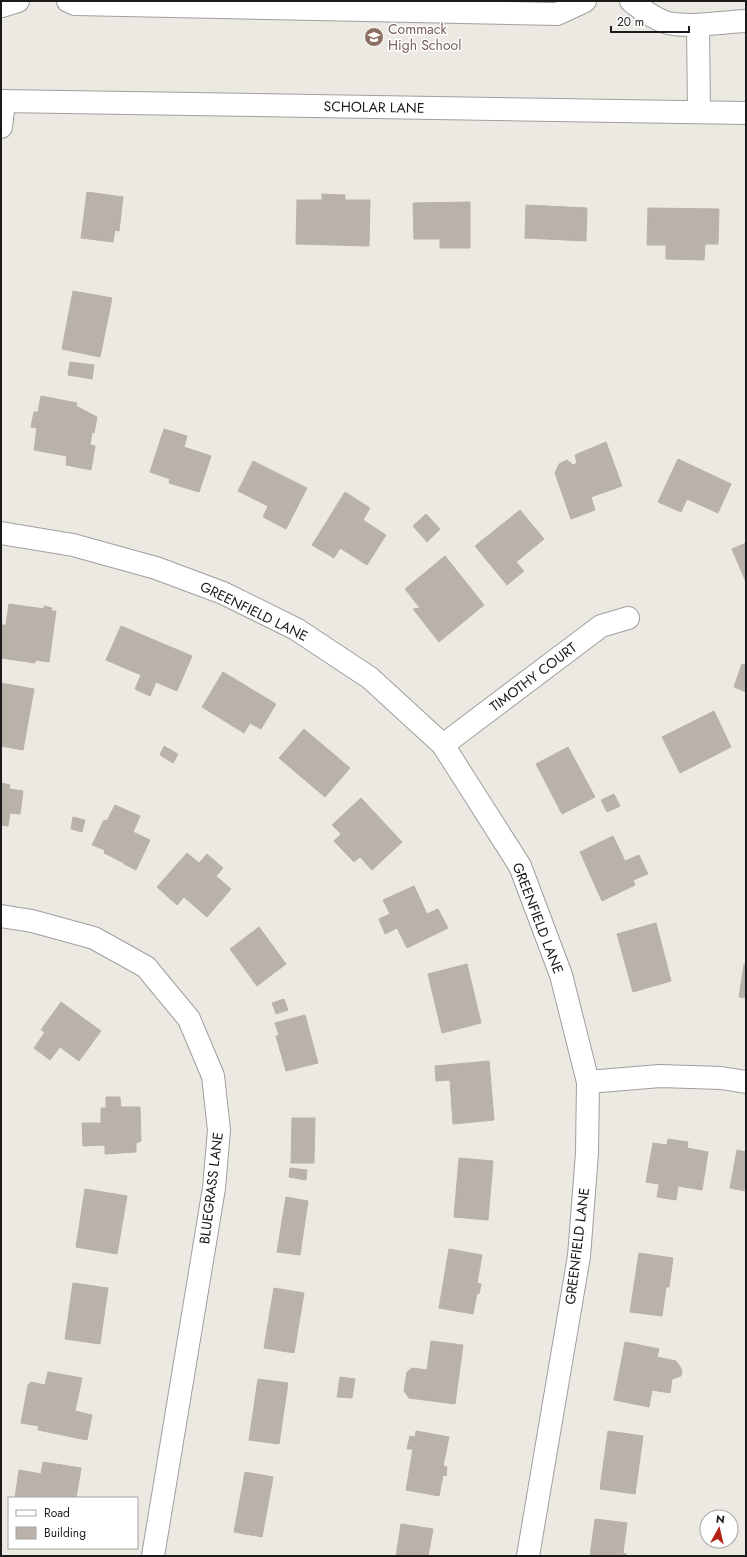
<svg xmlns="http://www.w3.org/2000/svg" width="747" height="1557" font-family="Jost,sans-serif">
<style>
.building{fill:#b8b2ab;stroke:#bcb1a6}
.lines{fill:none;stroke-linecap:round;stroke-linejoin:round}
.minor-casing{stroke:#9f9f9f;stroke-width:24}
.tertiary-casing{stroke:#9f9f9f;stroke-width:24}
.minor{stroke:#fff;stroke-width:22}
.tertiary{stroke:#fff;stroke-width:22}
.labels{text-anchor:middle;stroke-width:3;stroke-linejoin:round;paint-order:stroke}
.education-label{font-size:14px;fill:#785e54;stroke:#fff;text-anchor:start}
.street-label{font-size:14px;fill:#1b1b1b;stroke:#fff}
</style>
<rect width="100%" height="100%" fill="#ece9e2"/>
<g class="building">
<polygon points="87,192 123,197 119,231 115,230 113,242 81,238"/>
<polygon points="322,194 345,195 345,200 370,200 369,246 296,244 297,200 322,200"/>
<polygon points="470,202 470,248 440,248 440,239 414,239 413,203"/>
<polygon points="526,205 587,208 586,241 525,238"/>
<polygon points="648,208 719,209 718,244 705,244 704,260 666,259 666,245 647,245"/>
<polygon points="73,291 112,298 100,357 62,349"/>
<polygon points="70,362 94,365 92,379 68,375"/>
<polygon points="41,396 77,403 76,406 97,417 94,433 92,432 90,445 95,446 91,470 66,465 67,456 34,450 37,428 31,427 34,412 38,412"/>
<polygon points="164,429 187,436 184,447 211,456 199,492 169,483 170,479 150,472"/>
<polygon points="606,442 622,486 591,497 595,510 571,519 555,473 559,464 567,460 573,465 577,463 575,455"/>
<polygon points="678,459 731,484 718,513 687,499 681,512 658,502"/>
<polygon points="253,461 307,488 286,529 263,517 268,506 238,491"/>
<polygon points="345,492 370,508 363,520 386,535 367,565 340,548 334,558 312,545"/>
<polygon points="520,510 544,539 516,562 524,571 507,585 475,546"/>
<polygon points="426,514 440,529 427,542 413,526"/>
<polygon points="746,543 746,582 732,549"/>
<polygon points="445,556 484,605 439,642 413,609 420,608 405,589"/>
<polygon points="9,604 44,609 44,606 52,608 51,611 56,611 49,662 35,660 35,663 1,658 2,625 6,625"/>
<polygon points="121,626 192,656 177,691 156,682 150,696 135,689 141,675 106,660"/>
<polygon points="742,664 746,665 746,692 734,687"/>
<polygon points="223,672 276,704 261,729 250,723 244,733 202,707"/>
<polygon points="1,683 34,689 23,750 1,746"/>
<polygon points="714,711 731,747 680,773 662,737"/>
<polygon points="304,729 350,768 325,797 279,758"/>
<polygon points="164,746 178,754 173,763 160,755"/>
<polygon points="568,747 595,797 562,814 536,764"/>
<polygon points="1,783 10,785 9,789 23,791 20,814 10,813 8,826 1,825"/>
<polygon points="614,794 620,806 607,812 601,800"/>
<polygon points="361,798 402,842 372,870 360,857 354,862 334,841 341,834 332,825"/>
<polygon points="115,805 140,816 133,832 150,840 136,870 124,864 124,863 104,853 105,850 92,845 104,820 107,821"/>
<polygon points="73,817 85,820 82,832 71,829"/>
<polygon points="613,836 625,861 639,855 648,874 633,880 635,885 602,901 580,852"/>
<polygon points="187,853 199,863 207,854 223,868 216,876 231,889 207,917 184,897 177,905 157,887"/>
<polygon points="414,886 427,914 438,909 448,928 407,948 397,928 385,934 379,919 390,914 383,900"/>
<polygon points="656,923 671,981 633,992 617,934"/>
<polygon points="259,927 286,964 257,986 230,949"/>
<polygon points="467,964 481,1023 442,1033 428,974"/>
<polygon points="744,964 746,964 746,998 739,997"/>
<polygon points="284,999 288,1010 276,1014 272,1003"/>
<polygon points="61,1002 101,1031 79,1061 60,1047 50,1060 34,1048 45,1032 41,1030"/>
<polygon points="305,1015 318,1063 286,1071 276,1036 279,1035 275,1023"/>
<polygon points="489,1061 494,1120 453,1124 450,1080 436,1081 435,1066"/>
<polygon points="106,1097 120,1097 121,1107 140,1107 141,1141 136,1143 136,1152 105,1154 105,1145 83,1146 82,1123 101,1123 101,1108 106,1108"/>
<polygon points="292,1118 315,1118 314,1163 291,1163"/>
<polygon points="668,1139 688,1142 687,1148 708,1152 702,1190 678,1186 676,1200 657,1197 659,1184 646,1182 653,1143 667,1145"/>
<polygon points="737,1150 746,1152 746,1191 730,1188"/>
<polygon points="459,1158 493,1161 488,1220 454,1217"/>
<polygon points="290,1168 307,1170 306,1180 289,1177"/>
<polygon points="85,1189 127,1196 117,1254 76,1247"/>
<polygon points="286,1197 308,1201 300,1255 277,1252"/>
<polygon points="449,1249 482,1255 477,1283 481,1284 479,1294 477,1293 473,1314 439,1308"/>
<polygon points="639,1253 673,1258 669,1287 666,1287 662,1316 630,1312"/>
<polygon points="73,1283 108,1288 100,1344 65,1339"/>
<polygon points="274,1288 304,1293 294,1353 264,1348"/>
<polygon points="431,1341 463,1345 455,1404 409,1398 404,1391 407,1372 412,1368 427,1370"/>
<polygon points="625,1342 659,1349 657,1357 676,1361 682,1370 681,1376 672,1379 670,1393 652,1390 649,1407 614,1400"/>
<polygon points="48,1372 82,1378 75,1411 92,1415 87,1440 38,1430 39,1426 21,1423 28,1385 31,1382 45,1385"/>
<polygon points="340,1377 355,1379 352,1398 337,1397"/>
<polygon points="258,1379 288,1383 279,1444 249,1440"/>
<polygon points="416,1431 449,1437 443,1466 447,1467 446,1476 443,1475 439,1496 406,1490 413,1449 407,1449 410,1436 415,1437"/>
<polygon points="608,1431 643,1436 635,1494 600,1489"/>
<polygon points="43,1462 81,1468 76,1498 15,1498 19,1470 41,1474"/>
<polygon points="245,1472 273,1477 262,1537 234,1532"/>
<polygon points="595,1519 627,1523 623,1553 626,1554 626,1556 590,1556"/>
<polygon points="401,1524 433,1529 428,1556 396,1556"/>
</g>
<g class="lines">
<g class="minor-casing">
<g id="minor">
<polyline points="68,1 75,4 557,14 585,1"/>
<path d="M631,1C642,10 654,19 668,23C692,28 722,22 746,21"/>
<polyline points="2,6 18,1"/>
<polyline points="698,25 699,112"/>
<polyline points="1,127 4,101"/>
<polyline points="1,533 73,545 156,568 223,593 296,629 370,678 443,745 520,866 561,975 588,1082 587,1153 579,1256 528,1556"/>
<polyline points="443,745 601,626 628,618"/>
<polyline points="1,916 32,921 94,938 146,967 189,1019 213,1076 219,1130 214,1188 153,1556"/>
<polyline points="588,1082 660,1076 721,1078 746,1082"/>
</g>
</g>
<g class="tertiary-casing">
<polyline id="tertiary" points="1,101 746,113"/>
</g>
<use href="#minor" class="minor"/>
<use href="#tertiary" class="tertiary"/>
</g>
<defs>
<g id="school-disc" transform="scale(1)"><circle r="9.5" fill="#8d6e63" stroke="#fff"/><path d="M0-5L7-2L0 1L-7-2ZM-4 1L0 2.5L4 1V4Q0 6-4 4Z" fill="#fff"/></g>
</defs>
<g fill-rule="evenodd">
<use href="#school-disc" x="374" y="37"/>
</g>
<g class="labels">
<g class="education-label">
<text x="388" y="34">Commack<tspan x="388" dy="16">High School</tspan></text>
</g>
<g class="street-label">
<text transform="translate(374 107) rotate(1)" y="5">SCHOLAR LANE</text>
<text transform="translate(254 611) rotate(26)" y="5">GREENFIELD LANE</text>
<text transform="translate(533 677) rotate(-37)" y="5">TIMOTHY COURT</text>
<text transform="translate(538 918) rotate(69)" y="5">GREENFIELD LANE</text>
<text transform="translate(211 1188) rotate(-83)" y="5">BLUEGRASS LANE</text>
<text transform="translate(577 1246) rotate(-83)" y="5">GREENFIELD LANE</text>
</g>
</g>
<rect width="747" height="1557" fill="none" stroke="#1b1b1b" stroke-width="4"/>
<rect x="8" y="1497" width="130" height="52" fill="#ffffff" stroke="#a4a4a4"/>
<rect x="16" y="1510" width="20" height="6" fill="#ffffff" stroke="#a4a4a4"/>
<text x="44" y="1517" font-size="12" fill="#1b1b1b">Road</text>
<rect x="16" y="1527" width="20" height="12" fill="#b8b2ab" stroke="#a4a4a4"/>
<text x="44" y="1537" font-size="12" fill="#1b1b1b">Building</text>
<g transform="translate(719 1529) rotate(8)"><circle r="19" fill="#ffffff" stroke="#a4a4a4"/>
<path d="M0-3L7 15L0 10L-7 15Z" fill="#b42013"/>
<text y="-6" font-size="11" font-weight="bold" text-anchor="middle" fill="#1b1b1b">N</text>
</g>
<path d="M611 26v6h78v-6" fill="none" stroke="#1b1b1b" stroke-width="2"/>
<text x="617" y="26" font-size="12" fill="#1b1b1b" stroke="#ffffff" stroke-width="3" paint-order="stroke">20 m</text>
</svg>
